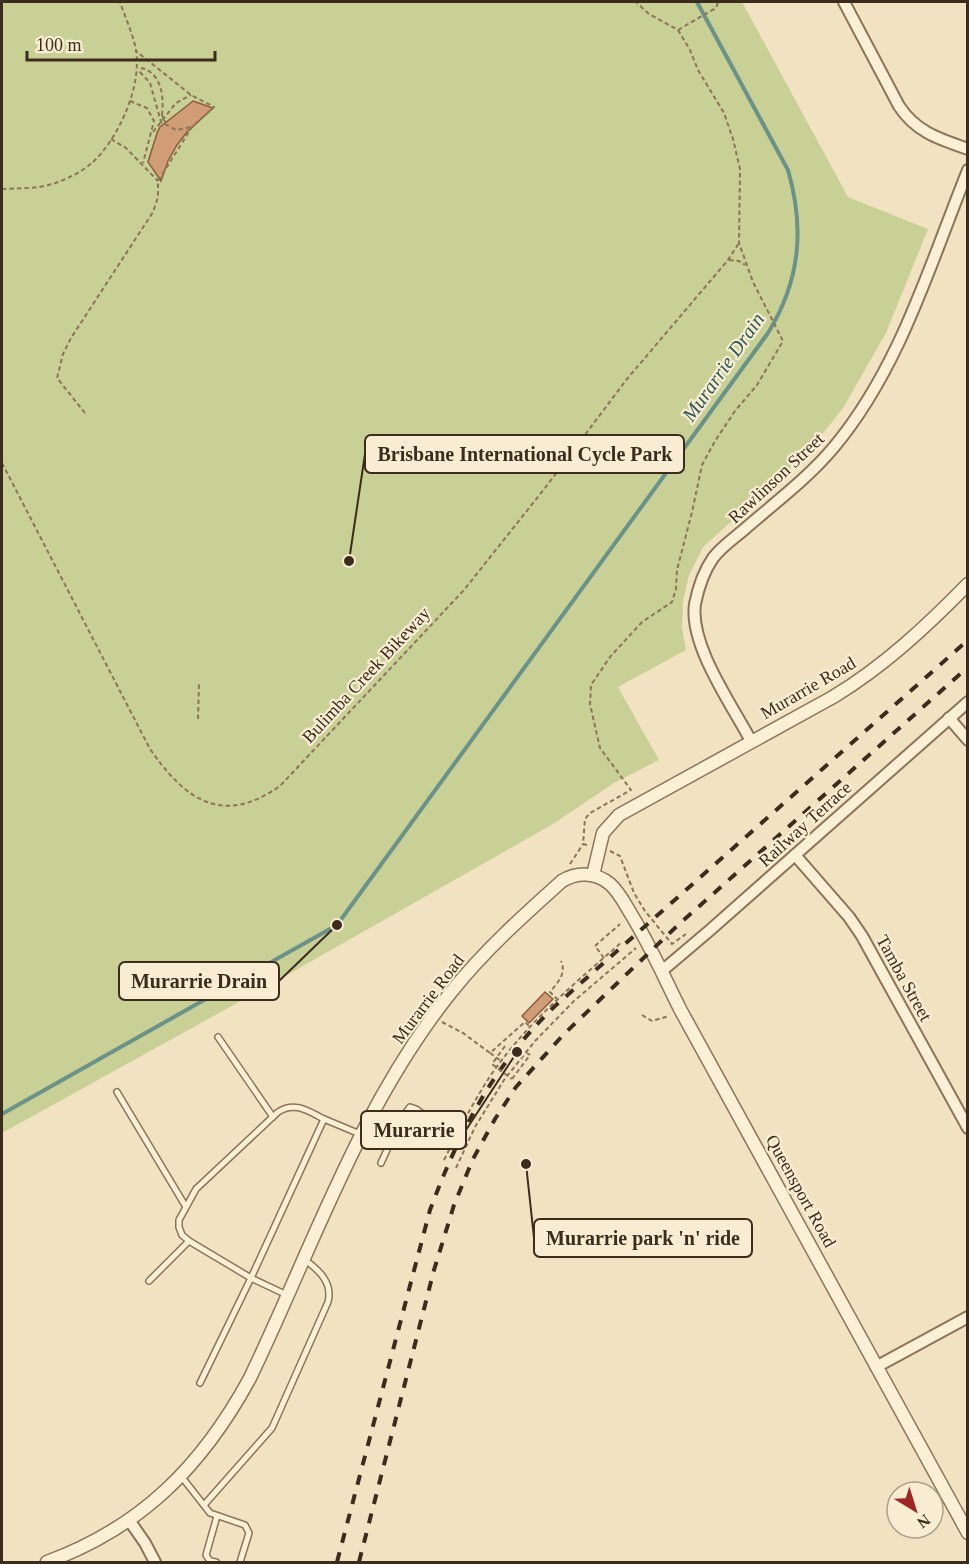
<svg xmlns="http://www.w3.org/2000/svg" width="969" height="1564" font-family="Georgia,serif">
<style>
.green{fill:#c8d095}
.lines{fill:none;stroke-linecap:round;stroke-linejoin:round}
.stream{stroke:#6b9289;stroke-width:4}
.building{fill:#d19d76;stroke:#8d5d3c;stroke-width:1.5}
.service-casing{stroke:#8c7458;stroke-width:8}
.minor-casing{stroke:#8c7458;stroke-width:14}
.tertiary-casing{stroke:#8c7458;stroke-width:15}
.path{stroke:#8c7458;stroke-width:2;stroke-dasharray:4.5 3;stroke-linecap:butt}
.service{stroke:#fbf0d6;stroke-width:5}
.minor{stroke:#fbf0d6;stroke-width:10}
.tertiary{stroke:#fbf0d6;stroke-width:12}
.rail{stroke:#3b2c1d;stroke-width:4;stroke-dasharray:10 10;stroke-linecap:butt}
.path-bridge{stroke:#8c7458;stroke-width:2;stroke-dasharray:4.5 3;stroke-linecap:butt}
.labels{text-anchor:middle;stroke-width:4.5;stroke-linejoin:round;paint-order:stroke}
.street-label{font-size:18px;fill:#3b2c1d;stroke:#f8edd2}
.water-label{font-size:20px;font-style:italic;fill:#2b5b59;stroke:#f8edd2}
.leader{fill:none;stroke:#3b2c1d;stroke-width:2}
.callout-dot{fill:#3b2c1d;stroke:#f8edd2;stroke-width:2}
.callout{fill:#f8edd2;stroke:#3b2c1d;stroke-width:2}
.callout-label{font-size:20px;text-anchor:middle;font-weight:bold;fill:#3b2c1d}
</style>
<rect width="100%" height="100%" fill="#f1e3c2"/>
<polygon class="green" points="2,2 742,2 848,197 928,229 886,333 843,408 808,452 703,547 689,575 683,602 682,628 686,650 618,687 659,760 614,783 553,824 257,992 2,1133"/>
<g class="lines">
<path class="stream" d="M2,1114L337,925L768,333C800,281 805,229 788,170L697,2"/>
</g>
<g class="building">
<polygon points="193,101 213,108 187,132 177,145 168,161 161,181 148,162 157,133 160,127"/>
<polygon points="545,992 553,999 529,1023 522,1016"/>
</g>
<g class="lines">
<g class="service-casing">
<g id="service">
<polyline points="218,1037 273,1117"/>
<polyline points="117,1092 186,1207"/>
<polyline points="381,1163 401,1119 410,1107 416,1109 432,1121"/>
<polyline points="149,1281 189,1241"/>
<polyline points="287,1295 251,1278 324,1119 360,1134"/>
<path d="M200,1383L251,1278L189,1241L182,1235L179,1227V1220L196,1189L278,1112C295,1101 308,1111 324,1119"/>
<polyline points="181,1476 210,1513 245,1525 249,1533 240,1562"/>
<path d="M204,1505L272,1428L328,1302C333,1283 319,1270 305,1260"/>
<polyline points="216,1562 210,1561 206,1555 217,1516"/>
</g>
</g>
<g class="minor-casing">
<g id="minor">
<path d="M844,2L899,106C916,132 939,139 968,149"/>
<polyline points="949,718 968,740"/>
<path d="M751,741C732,705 689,645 695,604C698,589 704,571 713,558C722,546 736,537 747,527C776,502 809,477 834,447C900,368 930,264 968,170"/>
<polyline points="795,855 849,917 862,936 968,1128"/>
<polyline points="663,970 709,931 968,702"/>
<polyline points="876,1367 968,1317"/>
<polyline points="129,1520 145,1543 155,1562"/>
</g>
</g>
<g class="tertiary-casing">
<g id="tertiary">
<path d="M593,875L603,833L619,815L833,697C883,667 927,626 968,584"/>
<path d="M47,1562C142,1527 202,1466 250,1378C313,1247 360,1105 452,991C484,951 524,915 562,881C577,872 596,872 610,884C619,892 625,904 631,914C650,945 664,977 680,1009L968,1533"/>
</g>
</g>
<g class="path">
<polyline points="678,30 716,8 718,2"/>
<polyline points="130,101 147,108 154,121 143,163"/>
<path d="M162,115C164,97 162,74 142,68L140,72L150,83L161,122L176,130L192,127"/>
<polyline points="164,120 166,123"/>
<polyline points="153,132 176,103 191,95"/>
<polyline points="111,139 126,148 158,181"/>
<path d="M2,189C17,188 37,189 52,184C66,180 81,172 92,163C119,138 142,86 136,50C133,34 125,17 120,2"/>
<polyline points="729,260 739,261 745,265"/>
<polyline points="85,413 57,378 63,354 71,338 153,212 158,197 158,181 192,127 214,107 191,95 136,51"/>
<path d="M2,463L150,749C186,801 223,826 280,786L464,590L545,488L627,379L728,260L739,243"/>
<polyline points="198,719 199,683"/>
<polyline points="587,845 583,844 585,819 590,813 631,790 600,748 590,704 591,685 610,657 642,622 672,602 676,589 677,570 692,512 702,465 715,441 735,411 757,385 783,341 753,282 739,243 740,169 733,139 724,113 698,70 690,50 678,30 649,14 636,2"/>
<polyline points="610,851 620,856 634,893 645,911 672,944 686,934"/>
<polyline points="570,864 583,844"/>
<polyline points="604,958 595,946 620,924"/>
<path d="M558,1000L550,992C557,983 567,974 561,961"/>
<polyline points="642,1015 652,1021 669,1016"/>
<polyline points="442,1022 463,1033 490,1053 525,1022 530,1027"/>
<polyline points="490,1053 501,1061"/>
<polyline points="512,1079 530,1055 527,1053"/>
<path d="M444,1160C459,1130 474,1100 493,1072C528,1022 576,982 622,942"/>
<polyline points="456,1168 475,1127 504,1080 535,1041 574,1001 636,948"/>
</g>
<use href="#service" class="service"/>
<use href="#minor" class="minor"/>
<use href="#tertiary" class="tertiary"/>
<g class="rail">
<path d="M337,1562L430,1210C460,1130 493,1066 555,1006L968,640"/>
<polyline points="359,1562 434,1270 454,1205 473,1159 495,1119 516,1087 564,1034 677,926 968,667"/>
</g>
<g class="path-bridge">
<polyline points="162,115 164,120"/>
<polyline points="505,1046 492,1064 512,1079"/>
</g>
</g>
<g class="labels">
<g class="street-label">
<text transform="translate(776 478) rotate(-43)" y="6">Rawlinson Street</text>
<text transform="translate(366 675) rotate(-47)" y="6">Bulimba Creek Bikeway</text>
<text transform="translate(808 688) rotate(-30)" y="6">Murarrie Road</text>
<text transform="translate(805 824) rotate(-42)" y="6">Railway Terrace</text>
<text transform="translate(904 978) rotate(61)" y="6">Tamba Street</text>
<text transform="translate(428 999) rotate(-53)" y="6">Murarrie Road</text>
<text transform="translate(801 1191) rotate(61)" y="6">Queensport Road</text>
</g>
<g class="water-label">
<text transform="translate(723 367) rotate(-55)" y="7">Murarrie Drain</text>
</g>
</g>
<path class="leader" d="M349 561L365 454M337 925L279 981M517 1052L466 1130M526 1164L534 1238"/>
<g class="callout-dot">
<circle cx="349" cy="561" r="6"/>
<circle cx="337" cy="925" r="6"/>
<circle cx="517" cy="1052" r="6"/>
<circle cx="526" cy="1164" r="6"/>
</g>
<g class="callout">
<rect x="365" y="435" width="319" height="38" rx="6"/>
<rect x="119" y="962" width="160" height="38" rx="6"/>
<rect x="361" y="1111" width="105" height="38" rx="6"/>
<rect x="534" y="1219" width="218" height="38" rx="6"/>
</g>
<g class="callout-label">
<text x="525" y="461">Brisbane International Cycle Park</text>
<text x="199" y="988">Murarrie Drain</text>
<text x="414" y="1137">Murarrie</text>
<text x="643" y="1245">Murarrie park 'n' ride</text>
</g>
<rect width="969" height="1564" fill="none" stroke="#3b2c1d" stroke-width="6"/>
<g transform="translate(915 1510) rotate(142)"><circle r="28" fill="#f8edd2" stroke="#aca08a" stroke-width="1.5"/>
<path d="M0-4.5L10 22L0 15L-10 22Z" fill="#9f2424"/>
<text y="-9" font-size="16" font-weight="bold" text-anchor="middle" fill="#3b2c1d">N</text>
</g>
<path d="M27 51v9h188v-9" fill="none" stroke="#3b2c1d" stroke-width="3"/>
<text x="36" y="51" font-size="18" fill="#3b2c1d" stroke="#f8edd2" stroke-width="4.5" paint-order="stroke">100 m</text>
</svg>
